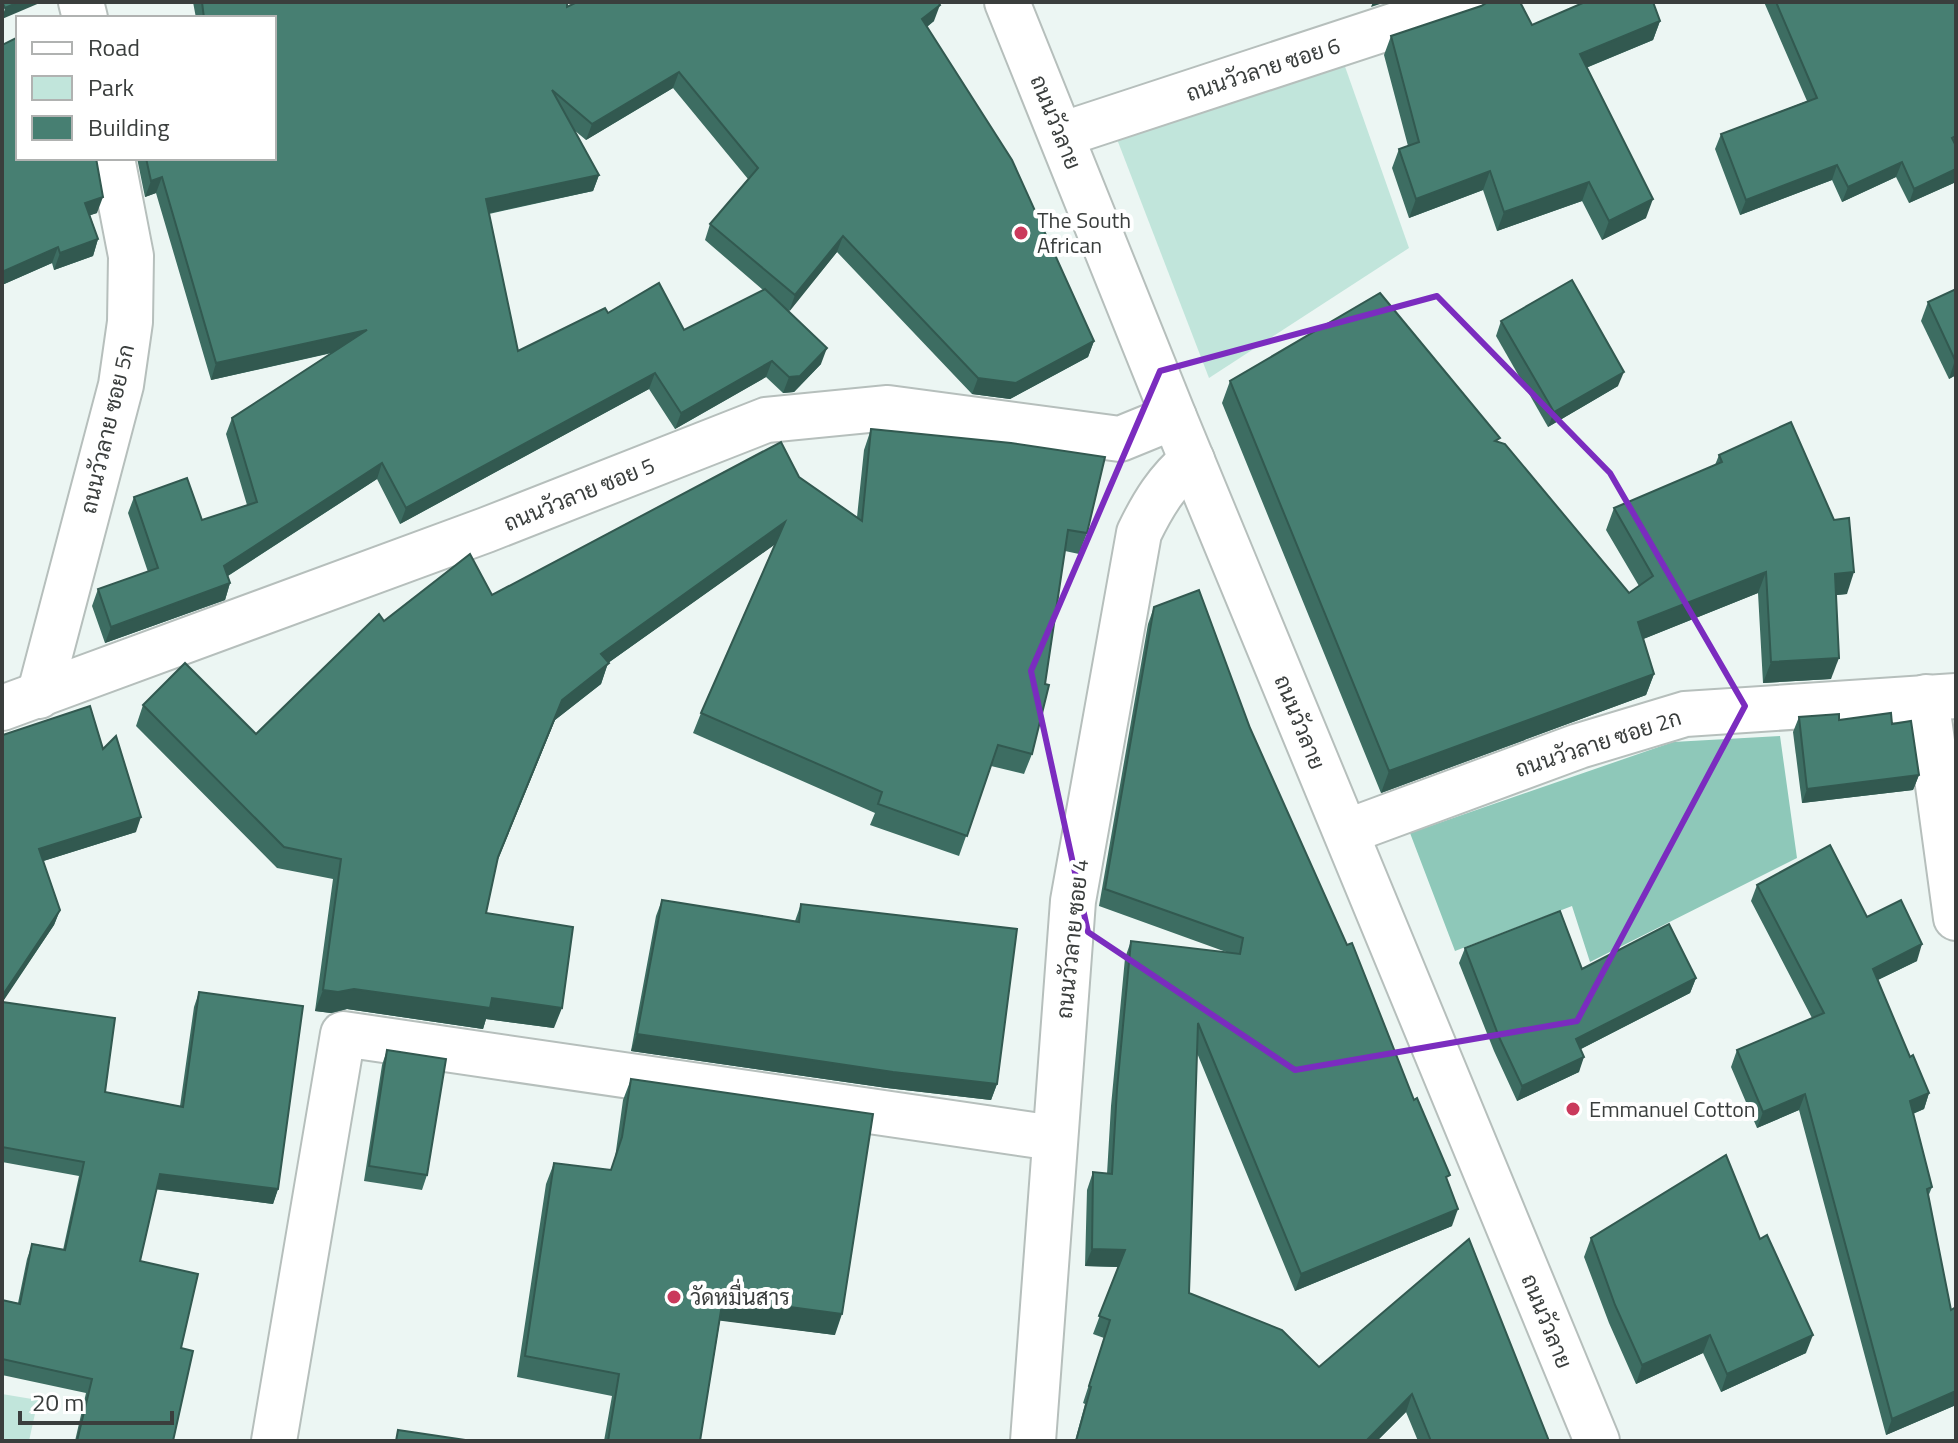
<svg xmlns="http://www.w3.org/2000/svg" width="1958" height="1443" font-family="'Titillium Web',Sarabun,sans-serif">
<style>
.green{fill:#c1e5db}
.forest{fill:#8ec8b9}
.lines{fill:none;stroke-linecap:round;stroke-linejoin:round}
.minor-casing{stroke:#b6bfbc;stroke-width:48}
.minor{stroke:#fff;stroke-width:44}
.wall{fill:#3d6d62;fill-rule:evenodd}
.shaded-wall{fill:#325950}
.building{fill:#477f72;stroke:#325950;stroke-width:2}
.marked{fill:none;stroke:#7b2cbf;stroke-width:6;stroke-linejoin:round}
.poi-dot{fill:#ca3a5c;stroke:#fff;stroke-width:3}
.labels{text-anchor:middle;stroke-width:8;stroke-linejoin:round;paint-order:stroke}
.street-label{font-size:22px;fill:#3a3e3d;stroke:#fff}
.poi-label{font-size:22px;fill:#3a3e3d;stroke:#fff;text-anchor:start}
</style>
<rect width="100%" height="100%" fill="#ecf6f3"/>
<g class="green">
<polygon points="1342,58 1409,248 1209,378 1115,134"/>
<polygon points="2,1394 38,1400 29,1441 2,1441"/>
</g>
<polygon class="forest" points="1780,736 1797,858 1590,962 1572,906 1455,951 1410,833 1673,742"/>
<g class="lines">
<g class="minor-casing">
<g id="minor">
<polyline points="81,2 85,18"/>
<polyline points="1007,2 1174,417 1597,1441"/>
<polyline points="1061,135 1466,2"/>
<polyline points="39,696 121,385 130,322 131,256 112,158"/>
<polyline points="1926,697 1956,918"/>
<polyline points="2,708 486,530 766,420 888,408 1120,439 1174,417"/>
<polyline points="1346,832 1579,746 1685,714 1956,696"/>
<polyline points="274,1441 343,1034 1054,1138"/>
<path d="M1033,1441L1073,901L1139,533C1153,504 1167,481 1192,460"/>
</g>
</g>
<use href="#minor" class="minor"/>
</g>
<g class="wall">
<path d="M193,2H567V7L934,21L927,27L1094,341L1088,357L1010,399L972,394L837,252L789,311L821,364L794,392L783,393L766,377L675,429L649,389L400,524L377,479L228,576L230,583L225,600L105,643L92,606L98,589L148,572L128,513L134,497L202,520L247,505L226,434L232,418L332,353L211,380L156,193L145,197L137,158H274V18H196ZM673,88L748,179L710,224L705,240L763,290L684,330L608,313L518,351L489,214L593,191L599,175L574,130L586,140Z"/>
<polygon points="1764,2 1956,2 1956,182 1909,203 1896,177 1842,202 1832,180 1740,215 1715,149 1721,134 1807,101"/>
<polygon points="1481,6 1532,25 1660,21 1653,40 1586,68 1646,218 1602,240 1582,201 1497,231 1483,190 1409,218 1392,168 1399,149 1408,146 1384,55 1391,36"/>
<polygon points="2,45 97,213 90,215 98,239 93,256 54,270 52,263 2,285"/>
<polygon points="1956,289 1956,375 1949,379 1921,321 1928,302"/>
<polygon points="1501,321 1618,386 1548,427 1496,336"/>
<polygon points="1230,381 1499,442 1629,593 1639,586 1606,530 1614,508 1715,465 1719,455 1847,594 1836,595 1831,679 1763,683 1758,593 1643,639 1654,674 1646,695 1381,793 1222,403"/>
<polygon points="871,429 1087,533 1079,554 1065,551 1032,754 1024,774 991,766 959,856 870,825 875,813 693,733 701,713 775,544 608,663 601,684 555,720 497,862 486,913 554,1028 486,1019 483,1029 347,1009 331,1013 315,1011 333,879 277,868 136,726 143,705 256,734 384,621 492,595 799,477 857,517 864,450"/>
<polygon points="1154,607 1250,728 1414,1100 1448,1182 1452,1226 1295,1291 1197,1053 1189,1293 1319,1367 1469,1239 1549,1441 1418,1441 1406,1412 1377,1441 1075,1441 1085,1404 1083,1403 1104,1338 1093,1334 1118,1267 1085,1266 1087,1190 1093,1172 1107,1174 1111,1106 1125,958 1131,941 1229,953 1099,906 1148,624"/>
<polygon points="1799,717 1892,724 1919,775 1913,790 1802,803 1793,732"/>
<polygon points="2,731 3,735 103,749 136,832 43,861 60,910 54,925 2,1002 105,1092 180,1106 194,1007 199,992 278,1189 273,1204 156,1189 140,1261 181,1348 173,1441 75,1441 86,1393 2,1375 2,1300 18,1303 27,1259 32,1244 63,1250 79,1176 2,1162"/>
<polygon points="1757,885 1867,917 1917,961 1878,980 1910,1057 1929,1093 1924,1109 1913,1114 1932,1187 1928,1197 1951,1310 1956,1307 1956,1405 1886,1435 1799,1110 1757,1128 1731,1067 1737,1050 1812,1018 1751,901"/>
<polygon points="662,900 795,921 801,904 997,1084 991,1100 887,1088 631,1051 656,916"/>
<polygon points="1465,948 1582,969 1696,978 1690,993 1581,1049 1579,1072 1517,1101 1494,1051 1459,963"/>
<polygon points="387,1050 427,1175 422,1190 364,1181 382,1065"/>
<polygon points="631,1079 835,1335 720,1320 700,1441 604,1441 612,1396 517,1377 546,1184 554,1163 611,1170 615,1158 623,1100"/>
<polygon points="1591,1238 1806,1353 1721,1392 1703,1353 1636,1384 1609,1323 1584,1257"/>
</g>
<g class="shaded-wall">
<polygon points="19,2 42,2 2,19 5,8"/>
<polygon points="1373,2 1386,2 1371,7"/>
<polygon points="940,5 934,21 916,35 922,19"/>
<polygon points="1660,21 1653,40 1573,73 1580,54"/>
<polygon points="679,72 673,88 586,140 592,124"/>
<polygon points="1902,162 1896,177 1842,202 1848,187"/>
<polygon points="1837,165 1832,180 1740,215 1746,200"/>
<polygon points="1956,169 1956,182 1909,203 1914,189"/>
<polygon points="1490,171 1483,190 1409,218 1416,199"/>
<polygon points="599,175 593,191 480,215 486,199"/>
<polygon points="162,177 156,193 145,197 151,181"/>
<polygon points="1589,182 1582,201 1497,231 1504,212"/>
<polygon points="103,197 97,213 79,219 85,203"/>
<polygon points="1653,199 1646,218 1602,240 1609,221"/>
<polygon points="843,236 837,252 789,312 795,295"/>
<polygon points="98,239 93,256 54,270 60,253"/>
<polygon points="58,247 52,263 2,285 2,272"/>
<polygon points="367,330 361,346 211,380 216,363"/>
<polygon points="1094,341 1088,357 1010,399 972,394 978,378"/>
<polygon points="827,348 821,364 794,392 783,393 789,377"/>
<polygon points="1956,360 1956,375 1949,379 1955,360"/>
<polygon points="772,361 766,377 675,429 681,413"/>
<polygon points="1624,372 1618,386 1548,427 1554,412"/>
<polygon points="655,373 649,389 400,524 406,508"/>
<polygon points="382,463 377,479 218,582 224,566"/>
<polygon points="785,522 777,543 608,663 601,684 555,720 490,878 562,700 601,654"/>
<polygon points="1766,572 1758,593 1631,644 1638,622"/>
<polygon points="1854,572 1847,594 1827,596 1835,574"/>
<polygon points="230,583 225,600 105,643 111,627"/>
<polygon points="1839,658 1831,679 1763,683 1771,662"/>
<polygon points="1654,674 1646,695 1381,793 1389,771"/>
<polygon points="1919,775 1913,790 1802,803 1807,789"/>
<polygon points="141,817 136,832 34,864 39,849"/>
<polygon points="60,910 54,925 2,1003 2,996"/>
<polygon points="1922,944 1917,961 1867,985 1873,969"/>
<polygon points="1696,978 1690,993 1571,1054 1576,1039"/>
<polygon points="354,989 492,998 562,1008 554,1028 486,1019 483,1029 347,1009 331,1013 315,1011 323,990"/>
<polygon points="637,1034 997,1084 991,1100 887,1088 631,1051"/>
<polygon points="1584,1057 1579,1072 1517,1101 1522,1086"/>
<polygon points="1929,1093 1924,1109 1904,1117 1910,1101"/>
<polygon points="1805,1094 1799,1110 1757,1128 1763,1112"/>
<polygon points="160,1174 278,1189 273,1204 154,1189"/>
<polygon points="1458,1209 1452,1226 1295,1291 1301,1274"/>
<polygon points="1092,1249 1125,1250 1119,1267 1085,1266"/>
<polygon points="723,1298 842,1314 835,1335 715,1320"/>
<polygon points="1710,1335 1703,1353 1636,1384 1642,1365"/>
<polygon points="1813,1335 1806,1353 1721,1392 1727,1374"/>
<polygon points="1956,1391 1956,1405 1886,1435 1892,1419"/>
<polygon points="1412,1394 1406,1412 1377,1441 1366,1441"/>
</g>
<g class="building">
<polygon points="2,2 19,2 5,8"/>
<polygon points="202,2 567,2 567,7 577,2 938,2 940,5 922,19 1012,160 1094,341 1016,383 978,378 843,236 795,295 710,224 758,168 679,72 592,124 552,90 599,175 486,199 518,351 605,308 608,313 659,283 684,330 765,289 827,348 800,376 789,377 772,361 681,413 655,373 406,508 382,463 224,566 230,583 111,627 98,589 158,568 134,497 187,478 202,520 257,502 232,418 367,330 216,363 162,177 151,181 146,158 274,158 274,18 204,18"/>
<polygon points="1488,2 1520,2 1532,25 1585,2 1653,2 1660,21 1580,54 1653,199 1609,221 1589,182 1504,212 1490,171 1416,199 1399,149 1419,142 1391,36 1481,6"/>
<polygon points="1776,2 1956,2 1956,136 1952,138 1956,146 1956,169 1914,189 1902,162 1848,187 1837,165 1746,200 1721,134 1817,98"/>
<polygon points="18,37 18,158 96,158 103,197 85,203 98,239 60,253 58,247 2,272 2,45"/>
<polygon points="1572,280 1624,372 1554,412 1501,321"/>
<polygon points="1956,289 1956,360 1955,360 1928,302"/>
<polygon points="1380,293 1500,438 1495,441 1505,444 1629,593 1653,576 1614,508 1722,462 1719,455 1791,422 1834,520 1849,518 1854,572 1835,574 1839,658 1771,662 1766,572 1638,622 1654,674 1389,771 1230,381"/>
<polygon points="871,429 1011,443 1105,457 1087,533 1068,530 1045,684 1049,685 1032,754 998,745 967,836 878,804 882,792 701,713 785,522 601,654 609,663 562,700 498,857 486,913 573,927 562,1008 492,998 490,1008 354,989 338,992 323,990 341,859 284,847 143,705 185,663 256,734 379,614 384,621 470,554 492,595 781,442 799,477 862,521"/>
<polygon points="1199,590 1250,728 1347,945 1352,943 1414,1100 1417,1098 1450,1175 1446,1177 1458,1209 1301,1274 1198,1023 1189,1293 1282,1330 1319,1367 1469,1239 1549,1441 1431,1441 1412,1394 1366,1441 1076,1441 1091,1387 1089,1386 1110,1320 1099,1316 1125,1250 1092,1249 1093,1172 1112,1174 1117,1089 1131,941 1240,954 1243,938 1105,889 1154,607"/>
<polygon points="90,706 103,749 116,736 141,817 39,849 60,910 2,996 2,731 3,735"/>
<polygon points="1891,713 1892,724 1911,721 1919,775 1807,789 1799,717 1839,714 1839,720"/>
<polygon points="1830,845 1867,917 1901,900 1922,944 1873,969 1910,1057 1913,1055 1929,1093 1910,1101 1932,1187 1927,1189 1951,1310 1956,1307 1956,1391 1892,1419 1805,1094 1763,1112 1737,1050 1824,1013 1757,885"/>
<polygon points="662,900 799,922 801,904 1017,929 997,1084 893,1072 637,1034"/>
<polygon points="1560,911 1582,969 1669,924 1696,978 1576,1039 1584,1057 1522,1086 1499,1037 1465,948"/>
<polygon points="199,992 303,1006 278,1189 160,1174 140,1261 198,1274 181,1348 193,1351 173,1441 77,1441 92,1379 2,1359 2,1300 20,1304 32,1244 65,1250 84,1162 2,1147 2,1002 115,1018 105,1092 183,1107"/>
<polygon points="387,1050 446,1059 427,1175 369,1166"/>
<polygon points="631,1079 873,1114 842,1314 723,1298 700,1441 608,1441 619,1374 525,1356 554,1163 611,1170 622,1137"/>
<polygon points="1726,1155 1760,1239 1767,1235 1813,1335 1727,1374 1710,1335 1642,1365 1615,1305 1591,1238"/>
<polygon points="398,1430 472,1441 396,1441"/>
</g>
<path class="marked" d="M1437,296L1610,473L1745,706L1577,1021L1295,1070L1088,932L1031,671L1160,371Z"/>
<g class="poi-dot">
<circle cx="1021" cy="233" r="8"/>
<circle cx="1573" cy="1109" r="8"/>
<circle cx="674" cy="1297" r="8"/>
</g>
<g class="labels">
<g class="street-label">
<text transform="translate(1263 69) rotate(-18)" y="8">ถนนวัวลาย ซอย 6</text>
<text transform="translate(1056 122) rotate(68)" y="8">ถนนวัวลาย</text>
<text transform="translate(107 429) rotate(-77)" y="8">ถนนวัวลาย ซอย 5ก</text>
<text transform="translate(579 494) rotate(-22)" y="8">ถนนวัวลาย ซอย 5</text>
<text transform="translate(1300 722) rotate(68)" y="8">ถนนวัวลาย</text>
<text transform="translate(1598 743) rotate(-18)" y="8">ถนนวัวลาย ซอย 2ก</text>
<text transform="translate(1072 939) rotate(-84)" y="8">ถนนวัวลาย ซอย 4</text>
<text transform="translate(1547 1321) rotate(68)" y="8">ถนนวัวลาย</text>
</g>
<g class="poi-label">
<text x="1037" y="228">The South<tspan x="1037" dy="25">African</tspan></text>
<text x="1589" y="1117">Emmanuel Cotton</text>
<text x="690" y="1305">วัดหมื่นสาร</text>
</g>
</g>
<rect width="1958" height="1443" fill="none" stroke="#3a3e3d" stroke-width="8"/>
<rect x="16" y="16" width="260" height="144" fill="#ffffff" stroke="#b0b2b1" stroke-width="2"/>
<rect x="32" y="42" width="40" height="12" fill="#ffffff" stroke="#b0b2b1" stroke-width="2"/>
<text x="88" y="56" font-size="24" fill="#3a3e3d">Road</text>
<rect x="32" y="76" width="40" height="24" fill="#c1e5db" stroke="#b0b2b1" stroke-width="2"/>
<text x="88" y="96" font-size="24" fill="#3a3e3d">Park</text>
<rect x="32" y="116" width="40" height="24" fill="#477f72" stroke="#b0b2b1" stroke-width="2"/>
<text x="88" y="136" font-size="24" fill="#3a3e3d">Building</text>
<path d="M20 1411v12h152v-12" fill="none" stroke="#3a3e3d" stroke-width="4"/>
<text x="32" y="1411" font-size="24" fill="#3a3e3d" stroke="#ffffff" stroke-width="6" paint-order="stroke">20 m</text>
</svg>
